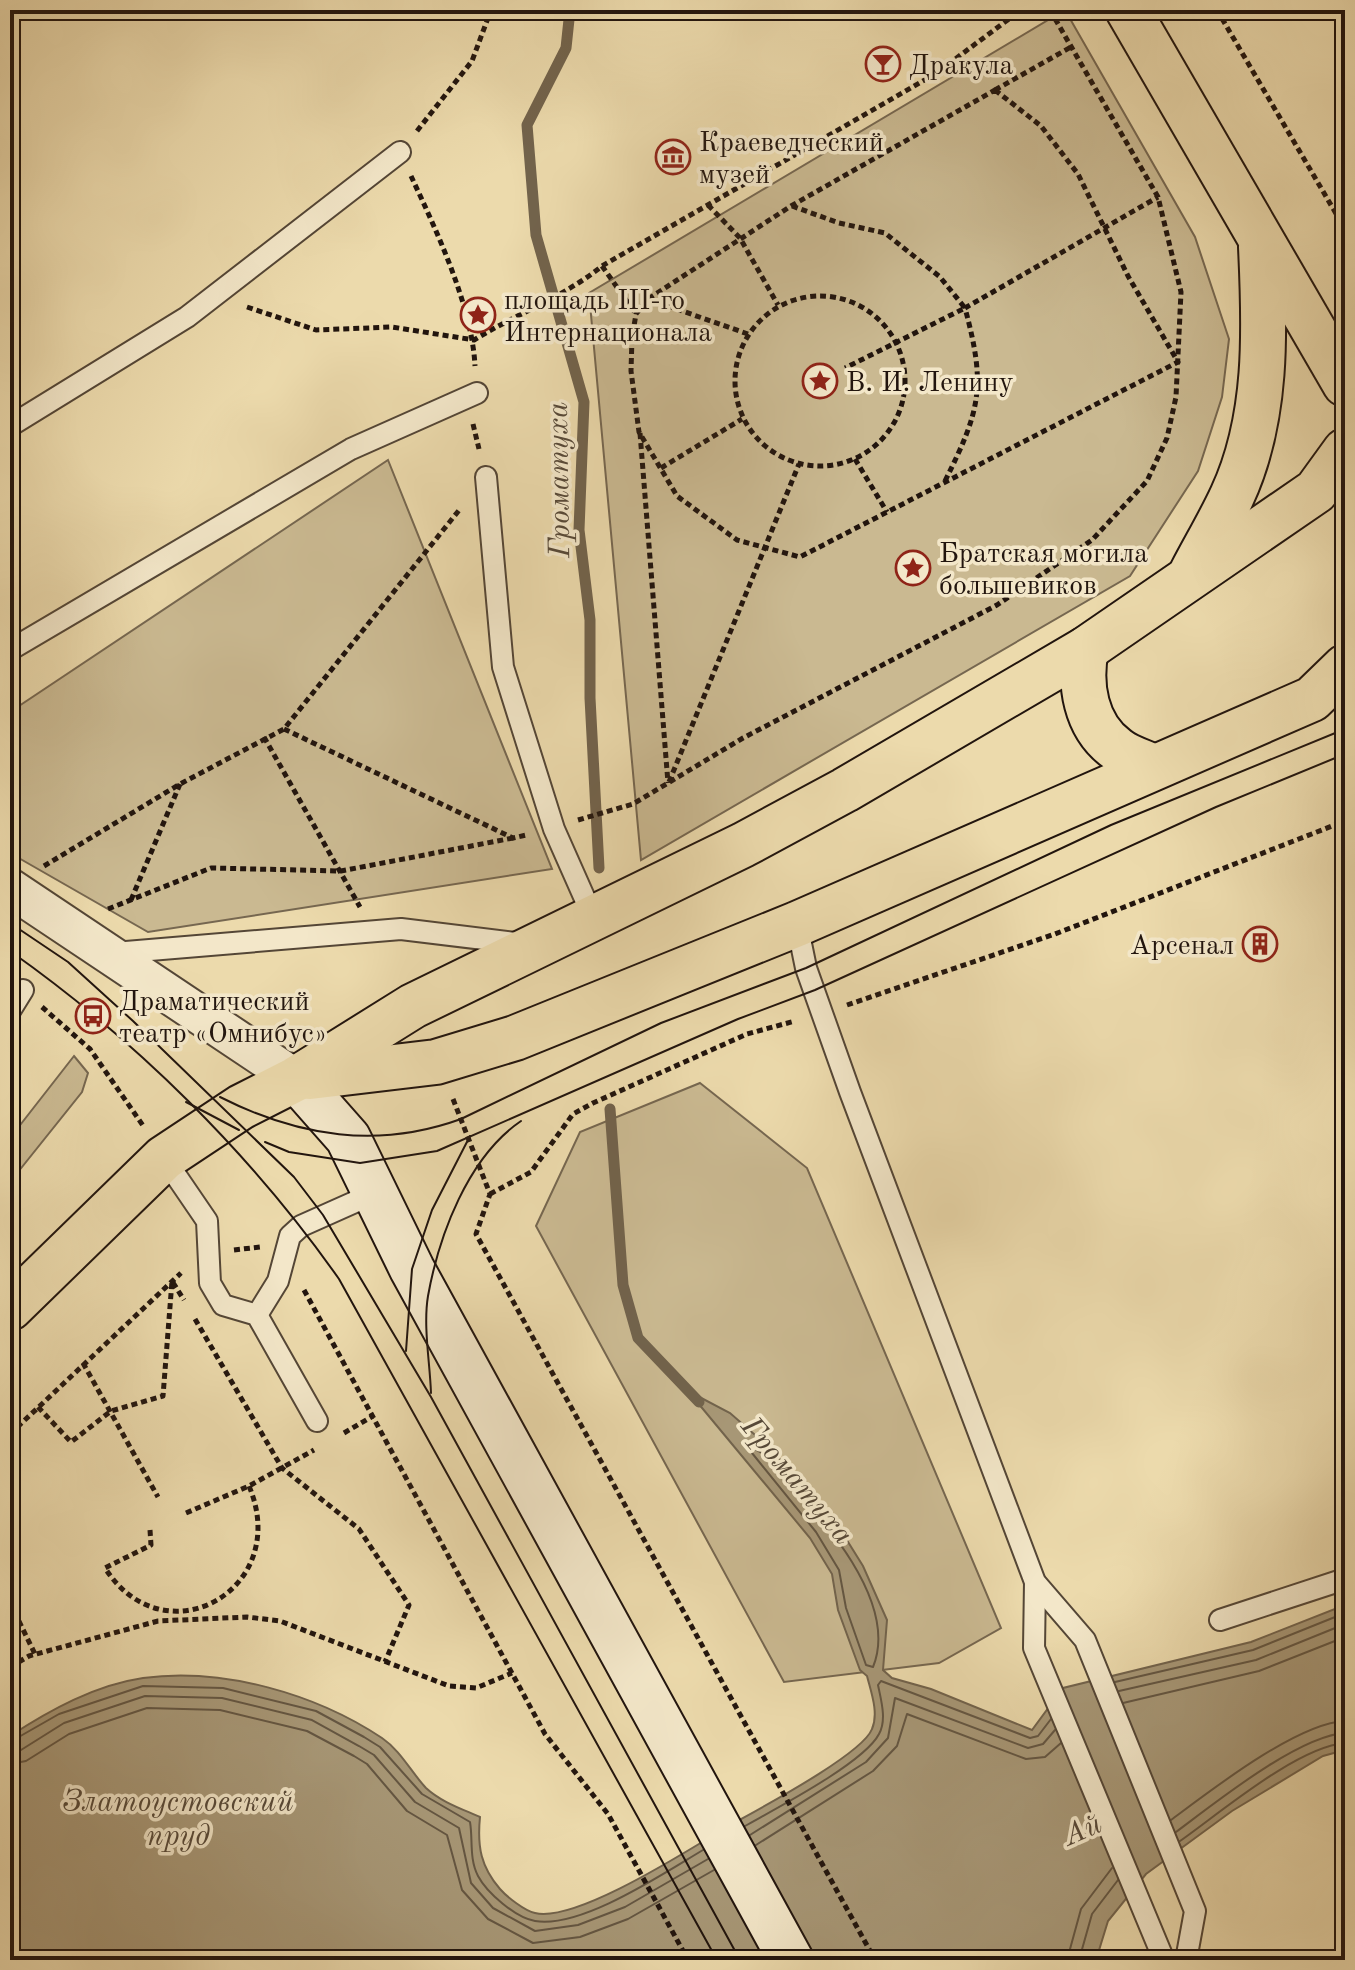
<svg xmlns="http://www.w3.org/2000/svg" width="1355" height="1970" font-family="'Old Standard TT',serif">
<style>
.green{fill:#cab991;stroke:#766750;stroke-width:2}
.water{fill:#a79776;stroke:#72634c;stroke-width:2}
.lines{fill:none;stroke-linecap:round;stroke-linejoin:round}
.shore{stroke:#645642;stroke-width:2}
.stream{stroke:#72634c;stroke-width:11}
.lane-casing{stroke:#544636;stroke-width:24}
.street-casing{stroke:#544636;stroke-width:42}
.secondary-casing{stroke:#22150e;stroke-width:48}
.primary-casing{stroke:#22150e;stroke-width:48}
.path{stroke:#22150e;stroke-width:5;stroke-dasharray:6 4;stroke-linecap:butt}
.lane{stroke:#f3e7c9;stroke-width:20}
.street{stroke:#f3e7c9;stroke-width:38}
.secondary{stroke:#f3e7c9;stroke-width:44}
.primary{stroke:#ecdaac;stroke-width:44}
.tram{stroke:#22150e;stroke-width:2}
.labels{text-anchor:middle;stroke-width:7;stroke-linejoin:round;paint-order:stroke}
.poi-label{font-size:28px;fill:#22150e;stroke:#f3e7c9;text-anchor:start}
.water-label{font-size:30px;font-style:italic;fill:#574938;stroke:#f3e7c9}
</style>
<rect width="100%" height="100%" fill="#ecdaac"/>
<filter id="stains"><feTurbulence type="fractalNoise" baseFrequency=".0025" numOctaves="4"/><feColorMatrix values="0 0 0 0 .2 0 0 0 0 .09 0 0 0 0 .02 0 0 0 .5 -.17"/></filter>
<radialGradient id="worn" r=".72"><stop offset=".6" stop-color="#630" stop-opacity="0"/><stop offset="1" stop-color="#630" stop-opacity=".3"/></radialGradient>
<g class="green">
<polygon points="1065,10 1195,237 1229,339 1222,397 1198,471 1130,576 641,860 589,293"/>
<polygon points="388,460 552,869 148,932 10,853 10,712"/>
<polygon points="74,1056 88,1073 82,1092 10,1182 10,1138"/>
<polygon points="700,1083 807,1168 1001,1628 939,1663 784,1682 536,1226 580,1132"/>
</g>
<path class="water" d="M688,1391L730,1413L770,1448L835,1521L863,1566L887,1620L883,1670L892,1678L931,1689L1032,1730L1063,1688L1251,1642L1345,1605V1750L1323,1756L1232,1811L1146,1874L1108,1921L1096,1960H10V1736C50,1710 95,1685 143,1678C223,1667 316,1694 382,1738C401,1751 411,1772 426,1788C441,1802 462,1809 480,1817C477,1847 481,1867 500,1889C507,1897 525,1911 535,1913C576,1923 690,1849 727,1827C755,1811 862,1755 872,1729C879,1713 871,1692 867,1676L860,1670L838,1610L832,1574L810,1538Z"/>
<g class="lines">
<g class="shore">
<path d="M753,1448L764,1454C807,1502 902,1596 873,1667L866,1665L846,1608L839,1570L816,1532L752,1453Z"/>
<polyline points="1115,1682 1253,1650 1345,1613"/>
<polyline points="1119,1691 1256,1660 1345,1624"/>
<polyline points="1123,1703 1259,1671 1345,1637"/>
<path d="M10,1742L59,1714L143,1686L223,1688L316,1711L364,1737L380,1747L422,1794L470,1822C473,1839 469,1859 478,1876C487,1893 516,1918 535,1921C581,1929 664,1873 703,1850"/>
<polyline points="10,1752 21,1750 64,1723 145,1696 222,1698 312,1720 359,1746 374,1755 415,1802 459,1828 471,1883 493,1908 535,1931 578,1925 625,1907 708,1859"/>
<polyline points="10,1764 26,1761 69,1734 147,1708 220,1710 307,1731 354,1756 367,1764 407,1811 447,1835 462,1890 488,1919 533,1943 580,1937 628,1919 714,1870"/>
<path d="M1171,1820C1210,1791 1297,1723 1345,1721"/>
<path d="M745,1826C775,1809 864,1763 879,1734C887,1720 881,1700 878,1685L881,1681L1030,1738L1038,1736L1051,1719"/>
<path d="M1176,1832C1215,1803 1298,1736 1345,1733"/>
<polyline points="750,1835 866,1762 888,1738 895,1698 1028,1748 1043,1744 1055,1730"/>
<path d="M1180,1841C1220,1813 1297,1747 1345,1743"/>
<polyline points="756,1845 873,1771 897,1746 907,1714 1026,1759 1045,1757 1061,1743"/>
<polyline points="1067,1960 1081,1909 1112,1868"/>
<polyline points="1079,1960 1092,1914 1118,1880"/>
</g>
<g class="stream">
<polyline points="570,10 566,48 527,125 536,235 584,402 579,530 590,620 590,698 599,868"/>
<polyline points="610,1109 623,1285 638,1338 699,1402"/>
</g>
<g class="lane-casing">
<g id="lane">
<polyline points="10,426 187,317 400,152"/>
<polyline points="486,477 503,667 554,829 593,917"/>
<polyline points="10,650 351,449 477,393"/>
<polyline points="797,924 806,968 850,1092 1035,1582 1085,1640 1195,1911 1186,1960"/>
<polyline points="114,953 401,929 524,944"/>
<polyline points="10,1011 23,990"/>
<polyline points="164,1158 207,1221 210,1283 223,1305 257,1315 317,1421"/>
<polyline points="257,1315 278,1281 290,1236 301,1226 375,1193"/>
<polyline points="1035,1582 1034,1648 1164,1960"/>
<polyline points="1220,1620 1345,1579"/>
</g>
</g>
<g class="street-casing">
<polyline id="street" points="10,888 296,1079"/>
</g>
<g class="secondary-casing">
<polyline id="secondary" points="296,1079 348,1138 412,1269 791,1960"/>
</g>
<g class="primary-casing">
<g id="primary">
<polyline points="1128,10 1345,384"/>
<path d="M1192,572C1205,547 1220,522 1232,496C1268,419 1265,330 1261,247"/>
<path d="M1086,649C1079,684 1085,726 1117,749C1126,757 1141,761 1152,766"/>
<polyline points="310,1077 436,1062 515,1038 797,924 1312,699 1345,667"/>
<polyline points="10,1308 164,1158 241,1107 296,1079 413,1006 743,845 845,790 1086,649 1316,491 1345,451"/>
</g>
</g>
<g class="path">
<polyline points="1217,10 1345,229"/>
<polygon points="995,90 1041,126 1078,174 1128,276 1178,362 800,557 737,540 677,496 639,432 631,371 632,338 636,314 648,299 791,206"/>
<polyline points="995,90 1071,47"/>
<polyline points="417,131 472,61 491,10"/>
<path d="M411,176C437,232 472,306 475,366"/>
<polyline points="708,205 740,238 778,305"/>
<polyline points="792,206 839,223 885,233 940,277 965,308 845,368"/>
<polyline points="602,266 636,314"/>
<circle cx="820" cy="381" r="85"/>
<polyline points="648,299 748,334"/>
<path d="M247,307L316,330L392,327L474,340C516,314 564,297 602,266L935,74L1021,10"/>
<polyline points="473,424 479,449"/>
<polyline points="640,433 668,783"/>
<polyline points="855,459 887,512"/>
<polyline points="661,468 742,419"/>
<path d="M945,481C981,409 986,386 965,308L1158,197"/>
<polyline points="284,729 513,838 526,835"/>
<polyline points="264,737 360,907"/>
<polyline points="669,782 799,464"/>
<polyline points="578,820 633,804 743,738 997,605 1092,540 1147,481 1167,438 1176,397 1181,292 1158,197 1050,10"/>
<polyline points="44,866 180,784 284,729 460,509"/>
<polyline points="131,900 180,784"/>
<polyline points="108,909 211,868 341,871 513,838"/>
<polyline points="847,1005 1055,934 1345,821"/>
<polyline points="42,1007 90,1049 144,1127"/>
<polyline points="453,1099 490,1194 476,1234 875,1960"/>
<polyline points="490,1194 531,1172 573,1114 593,1103 747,1034 795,1021"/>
<polyline points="234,1250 260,1247"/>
<polyline points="304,1290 545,1734 608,1814 688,1960"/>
<polyline points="195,1319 282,1468 359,1529 409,1605 385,1662"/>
<polyline points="83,1363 158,1497"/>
<polyline points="38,1407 71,1442 111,1411 163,1396 172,1281 184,1300"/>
<polyline points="344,1433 373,1416"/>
<polyline points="10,1434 181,1273"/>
<polyline points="186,1513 249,1486 314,1450"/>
<path d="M150,1530L151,1545L105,1568C164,1661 293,1590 249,1486"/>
<polyline points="10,1603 35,1654"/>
<polyline points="10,1667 29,1656 158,1621 247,1617 280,1621 449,1686 476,1688 512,1673"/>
</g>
<use href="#lane" class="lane"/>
<use href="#street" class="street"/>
<use href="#secondary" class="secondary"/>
<use href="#primary" class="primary"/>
<g class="tram">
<polyline points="10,923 68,962 133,1021 294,1177 323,1215 431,1397 740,1960"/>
<path d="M10,951C136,1040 251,1154 339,1279L717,1960"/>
<path d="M220,1097C299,1137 378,1149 461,1119L661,1023L806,968L1111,825L1345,729"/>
<polyline points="186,1102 239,1130"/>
<polyline points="265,1142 289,1152 360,1163 437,1151 738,1019 815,990 1216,807 1345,754"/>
<polyline points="406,1351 412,1269 432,1210 470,1136"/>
<path d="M431,1393C430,1363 423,1326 428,1296C439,1235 468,1157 521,1121"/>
</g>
</g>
<defs>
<g id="bar-ring" transform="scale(1.8)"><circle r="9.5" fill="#f3e7c9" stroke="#8f2418" stroke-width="1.5"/><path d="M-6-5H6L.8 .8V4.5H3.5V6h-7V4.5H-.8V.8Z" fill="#8f2418"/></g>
<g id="museum-ring" transform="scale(1.8)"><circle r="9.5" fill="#f3e7c9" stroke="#8f2418" stroke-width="1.5"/><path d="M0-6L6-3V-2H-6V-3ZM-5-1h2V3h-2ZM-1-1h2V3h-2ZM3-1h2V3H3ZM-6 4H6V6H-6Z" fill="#8f2418"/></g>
<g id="sight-ring" transform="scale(1.8)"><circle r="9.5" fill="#f3e7c9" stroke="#8f2418" stroke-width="1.5"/><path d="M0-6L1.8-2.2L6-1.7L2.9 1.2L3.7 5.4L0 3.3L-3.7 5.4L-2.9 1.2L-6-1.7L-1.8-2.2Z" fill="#8f2418"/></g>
<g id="building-ring" transform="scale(1.8)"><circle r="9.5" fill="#f3e7c9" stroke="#8f2418" stroke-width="1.5"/><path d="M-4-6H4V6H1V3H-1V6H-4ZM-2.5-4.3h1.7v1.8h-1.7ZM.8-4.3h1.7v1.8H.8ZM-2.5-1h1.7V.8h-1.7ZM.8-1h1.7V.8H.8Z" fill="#8f2418"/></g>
<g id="bus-ring" transform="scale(1.8)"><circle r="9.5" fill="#f3e7c9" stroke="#8f2418" stroke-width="1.5"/><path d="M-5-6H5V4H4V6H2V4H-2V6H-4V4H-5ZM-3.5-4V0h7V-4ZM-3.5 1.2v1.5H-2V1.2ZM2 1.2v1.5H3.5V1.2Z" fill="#8f2418"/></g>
</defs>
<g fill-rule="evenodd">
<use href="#bar-ring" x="883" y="64"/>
<use href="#museum-ring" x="673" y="157"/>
<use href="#sight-ring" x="478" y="315"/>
<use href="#sight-ring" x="820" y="381"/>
<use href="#sight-ring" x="913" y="568"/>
<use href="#building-ring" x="1260" y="944"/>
<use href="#bus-ring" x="93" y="1016"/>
</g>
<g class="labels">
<g class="poi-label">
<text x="909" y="74">Дракула</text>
<text x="699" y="151">Краеведческий<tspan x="699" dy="32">музей</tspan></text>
<text x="504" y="309">площадь III-го<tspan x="504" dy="32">Интернационала</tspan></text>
<text x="846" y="391">В. И. Ленину</text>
<text x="939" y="562">Братская могила<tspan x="939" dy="32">большевиков</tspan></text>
<text x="1234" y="954" text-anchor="end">Арсенал</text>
<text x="119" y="1010">Драматический<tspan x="119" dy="32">театр «Омнибус»</tspan></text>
</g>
<g class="water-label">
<text transform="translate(558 480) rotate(-91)" y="10">Громатуха</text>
<text transform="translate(798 1480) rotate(50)" y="10">Громатуха</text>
<text x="178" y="1811">Златоустовский<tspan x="178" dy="34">пруд</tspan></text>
<text transform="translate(1082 1829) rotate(-24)" y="10">Ай</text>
</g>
</g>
<rect width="1355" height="1970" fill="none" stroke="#ecdaac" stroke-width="40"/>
<rect x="12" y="12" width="1331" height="1946" fill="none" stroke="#22150e" stroke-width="4"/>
<rect x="20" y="20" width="1315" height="1930" fill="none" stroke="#22150e" stroke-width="2"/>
<rect width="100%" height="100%" filter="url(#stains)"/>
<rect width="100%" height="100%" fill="url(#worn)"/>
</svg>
